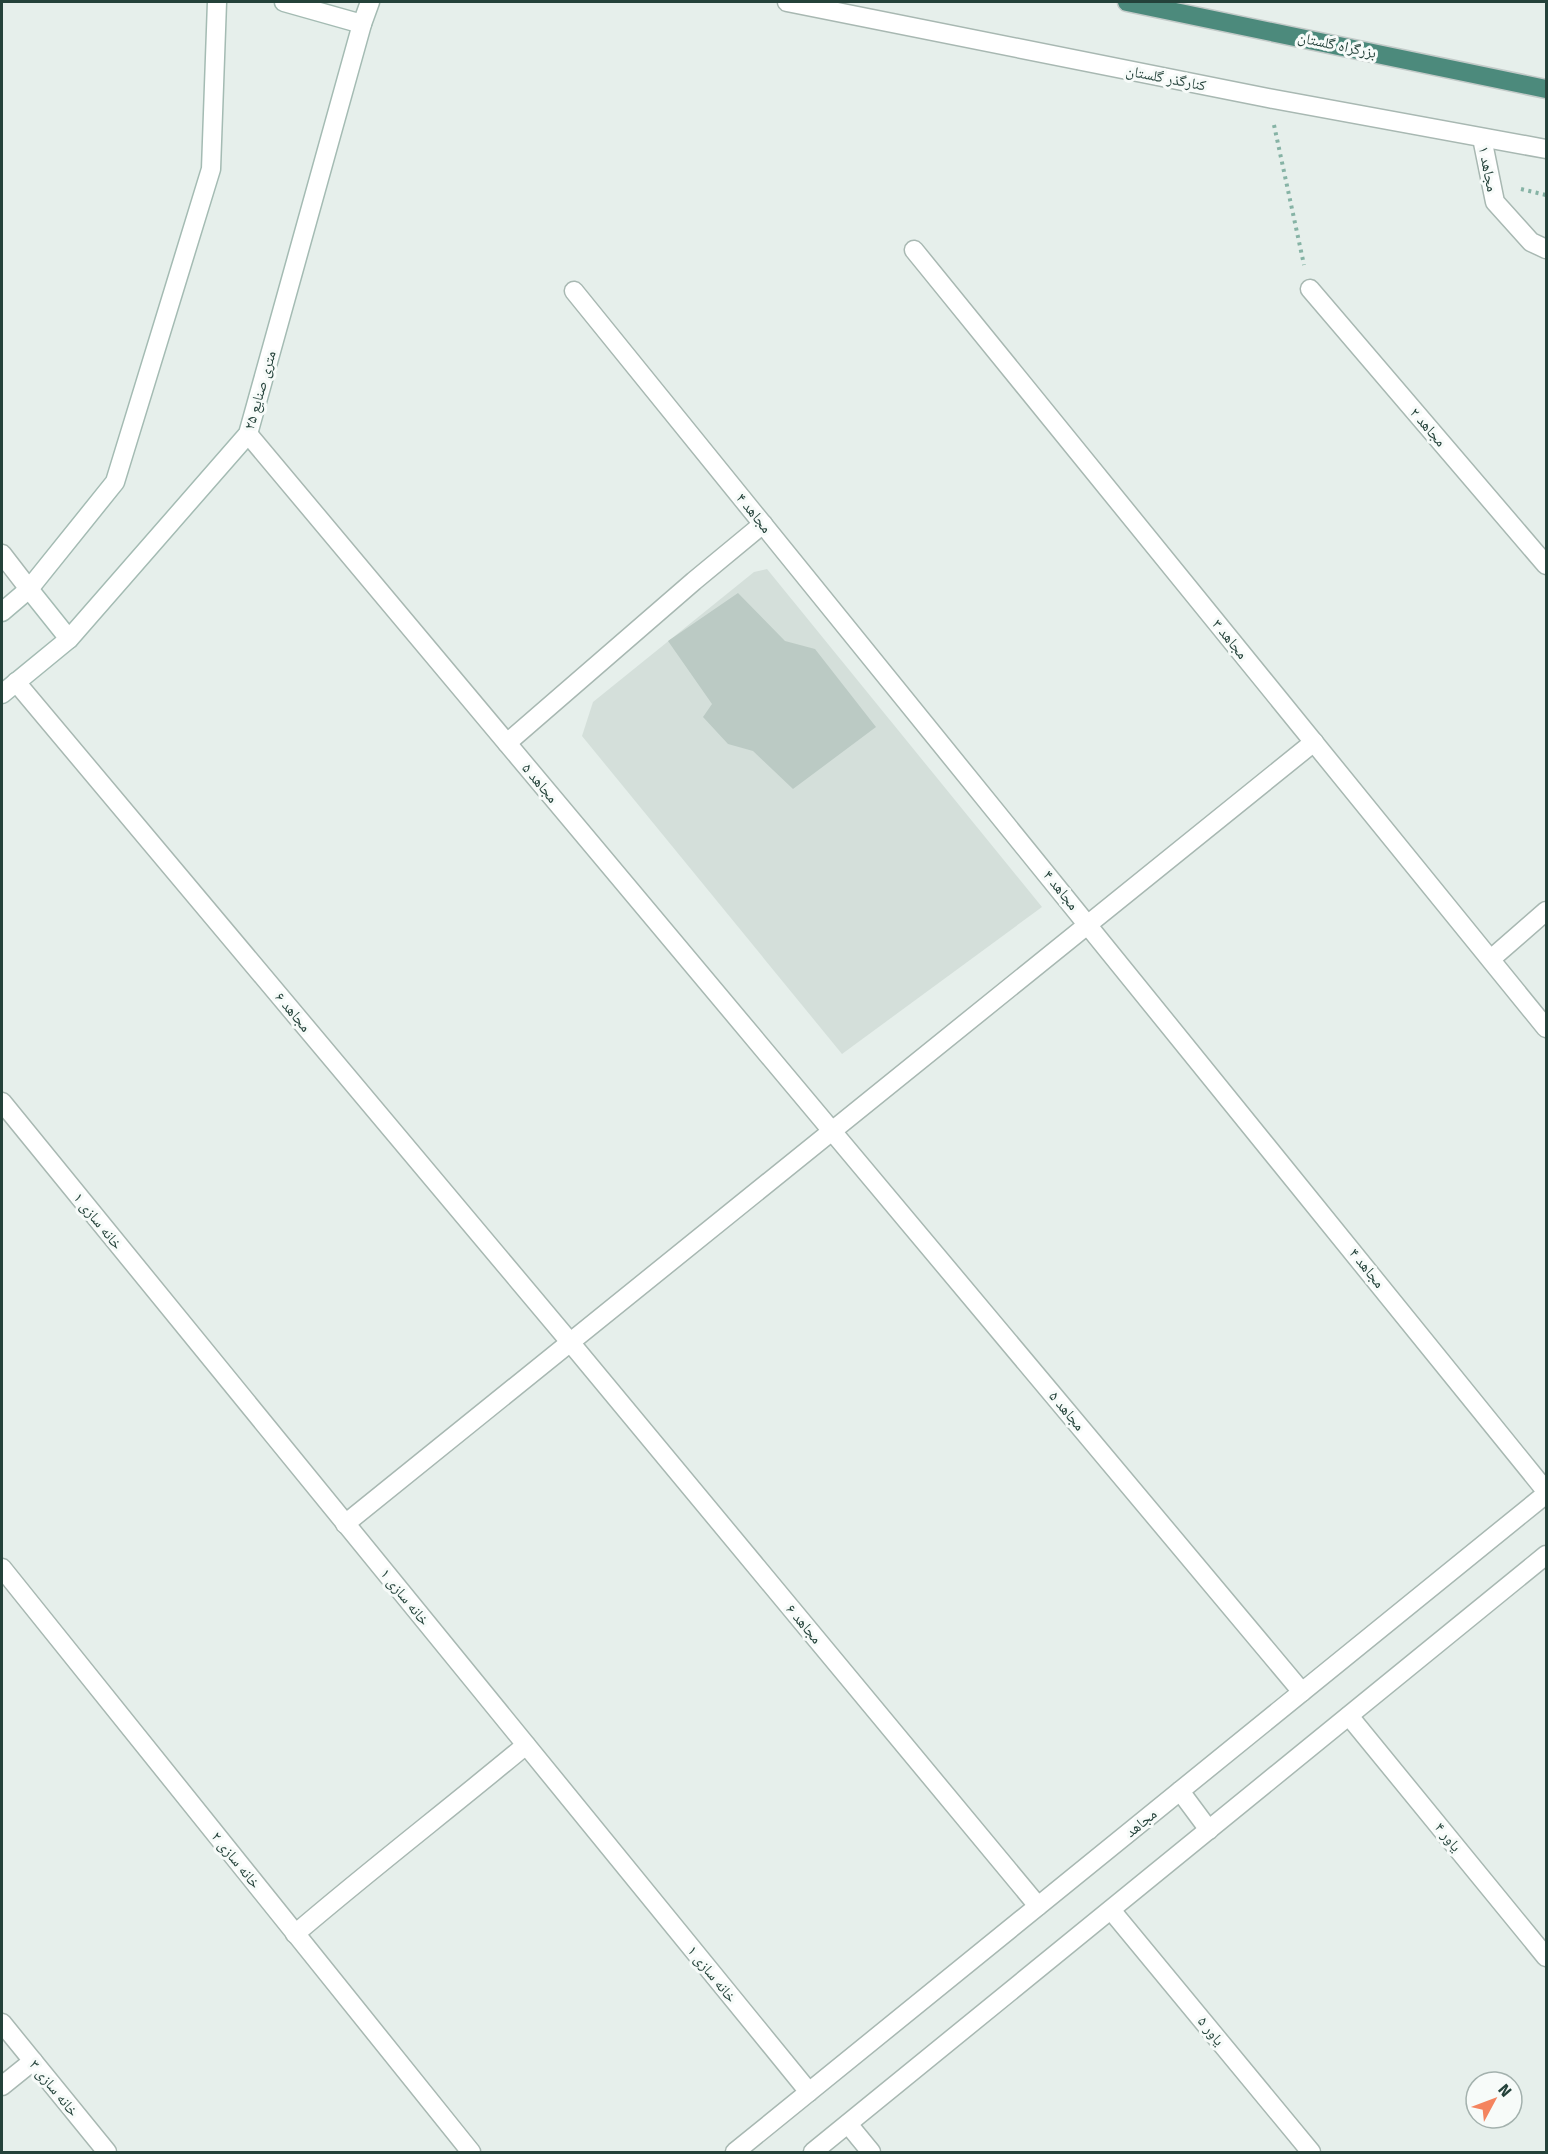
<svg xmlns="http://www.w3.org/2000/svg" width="1548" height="2154" font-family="'Fira Sans','Noto Naskh Arabic',sans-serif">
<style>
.built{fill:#d4dfda}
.building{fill:#bbcac4}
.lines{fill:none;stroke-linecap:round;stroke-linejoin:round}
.minor-casing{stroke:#a8b8b2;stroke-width:21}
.tertiary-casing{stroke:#a8b8b2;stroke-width:21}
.secondary-casing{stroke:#a4bbb3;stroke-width:21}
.trunk-casing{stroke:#c2cac8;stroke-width:21}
.path{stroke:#86b3a5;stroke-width:4;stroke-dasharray:3 4.5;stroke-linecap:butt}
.minor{stroke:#fff;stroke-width:18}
.tertiary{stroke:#fff;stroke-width:18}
.secondary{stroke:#fff;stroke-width:18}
.trunk{stroke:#4c8a7c;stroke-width:18}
.labels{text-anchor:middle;stroke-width:6;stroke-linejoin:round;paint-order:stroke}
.street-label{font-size:15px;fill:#24423a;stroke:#f7fbf9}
</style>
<rect width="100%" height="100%" fill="#e6efeb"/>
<polygon class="built" points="767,569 1042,907 842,1054 582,736 593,702 754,572"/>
<polygon class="building" points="738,593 785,641 815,649 876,727 793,789 753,751 728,744 703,717 712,704 668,641"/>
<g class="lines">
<g class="minor-casing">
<g id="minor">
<polyline points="1482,138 1495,202 1531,242 1546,249"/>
<polyline points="914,250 1546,1028"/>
<polyline points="1310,289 1546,565"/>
<polyline points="574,291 1546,1491"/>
<polyline points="248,434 1302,1692"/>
<polyline points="2,554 29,589"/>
<polyline points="16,682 570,1342 1038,1906"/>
<polyline points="507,743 694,581 763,524"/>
<polyline points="1491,959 1546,911"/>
<polyline points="2,1102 809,2092"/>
<polyline points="345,1524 1314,742"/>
<polyline points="2,1568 471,2152"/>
<polyline points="1349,1716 1546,1957"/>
<polyline points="1111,1910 1311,2152"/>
<path d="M295,1934C371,1869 449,1809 526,1745"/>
<polyline points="2,2023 107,2152"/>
<polyline points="2,2086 33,2061"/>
<polyline points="848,2124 871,2152"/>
</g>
</g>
<g class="tertiary-casing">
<g id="tertiary">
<polyline points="787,2 1268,98 1546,149"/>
<polyline points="1180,1791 1209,1830"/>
<polyline points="735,2152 1546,1494"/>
<polyline points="813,2152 1546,1555"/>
</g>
</g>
<g class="secondary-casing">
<g id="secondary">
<polyline points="284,2 362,24"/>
<polyline points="29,589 69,639"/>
<polyline points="2,612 29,589 115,482 211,169 217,2"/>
<polyline points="2,694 69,639 248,434 362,24 370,2"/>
</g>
</g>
<g class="trunk-casing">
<polyline id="trunk" points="1127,2 1546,89"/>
</g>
<g class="path">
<polyline points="1274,125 1304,265"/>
<polyline points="1521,189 1546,195"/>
</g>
<use href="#minor" class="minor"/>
<use href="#tertiary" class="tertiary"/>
<use href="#secondary" class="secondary"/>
<use href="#trunk" class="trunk"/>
</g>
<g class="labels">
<g class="street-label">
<text transform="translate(1337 45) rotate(12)" y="5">بزرگراه گلستان</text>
<text transform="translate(1166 78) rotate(11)" y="5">کنارگذر گلستان</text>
<text transform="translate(1488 169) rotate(79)" y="5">۱ مجاهد</text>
<text transform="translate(260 390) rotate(-74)" y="5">۲۵ متری صنایع</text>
<text transform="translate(1428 427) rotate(49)" y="5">مجاهد ۲</text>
<text transform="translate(754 513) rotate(51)" y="5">مجاهد ۴</text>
<text transform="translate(1230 639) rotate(51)" y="5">مجاهد ۳</text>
<text transform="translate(540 783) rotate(50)" y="5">۵ مجاهد</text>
<text transform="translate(1061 890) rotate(51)" y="5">مجاهد ۴</text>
<text transform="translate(293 1012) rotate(50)" y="5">۶ مجاهد</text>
<text transform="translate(98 1221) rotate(51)" y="5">خانه سازی ۱</text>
<text transform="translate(1367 1268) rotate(51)" y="5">مجاهد ۴</text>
<text transform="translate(1067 1411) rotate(50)" y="5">مجاهد ۵</text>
<text transform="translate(405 1597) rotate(51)" y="5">خانه سازی ۱</text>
<text transform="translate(804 1624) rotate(50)" y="5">مجاهد ۶</text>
<text transform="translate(1141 1823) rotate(-39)" y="5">مجاهد</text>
<text transform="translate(1448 1837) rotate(51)" y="5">یاور ۴</text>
<text transform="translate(236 1860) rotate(51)" y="5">خانه سازی ۲</text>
<text transform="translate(712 1974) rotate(51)" y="5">خانه سازی ۱</text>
<text transform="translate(1211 2031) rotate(51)" y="5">یاور ۵</text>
<text transform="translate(54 2088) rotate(51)" y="5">خانه سازی ۳</text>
</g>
</g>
<rect width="1548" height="2154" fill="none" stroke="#24423a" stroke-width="6"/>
<g transform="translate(1494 2100) rotate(49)"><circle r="28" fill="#f7fbf9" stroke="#a3b1ad" stroke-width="1.5"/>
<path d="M0-4.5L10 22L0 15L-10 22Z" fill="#f4845f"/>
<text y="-9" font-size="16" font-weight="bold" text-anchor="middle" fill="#24423a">N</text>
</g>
</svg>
